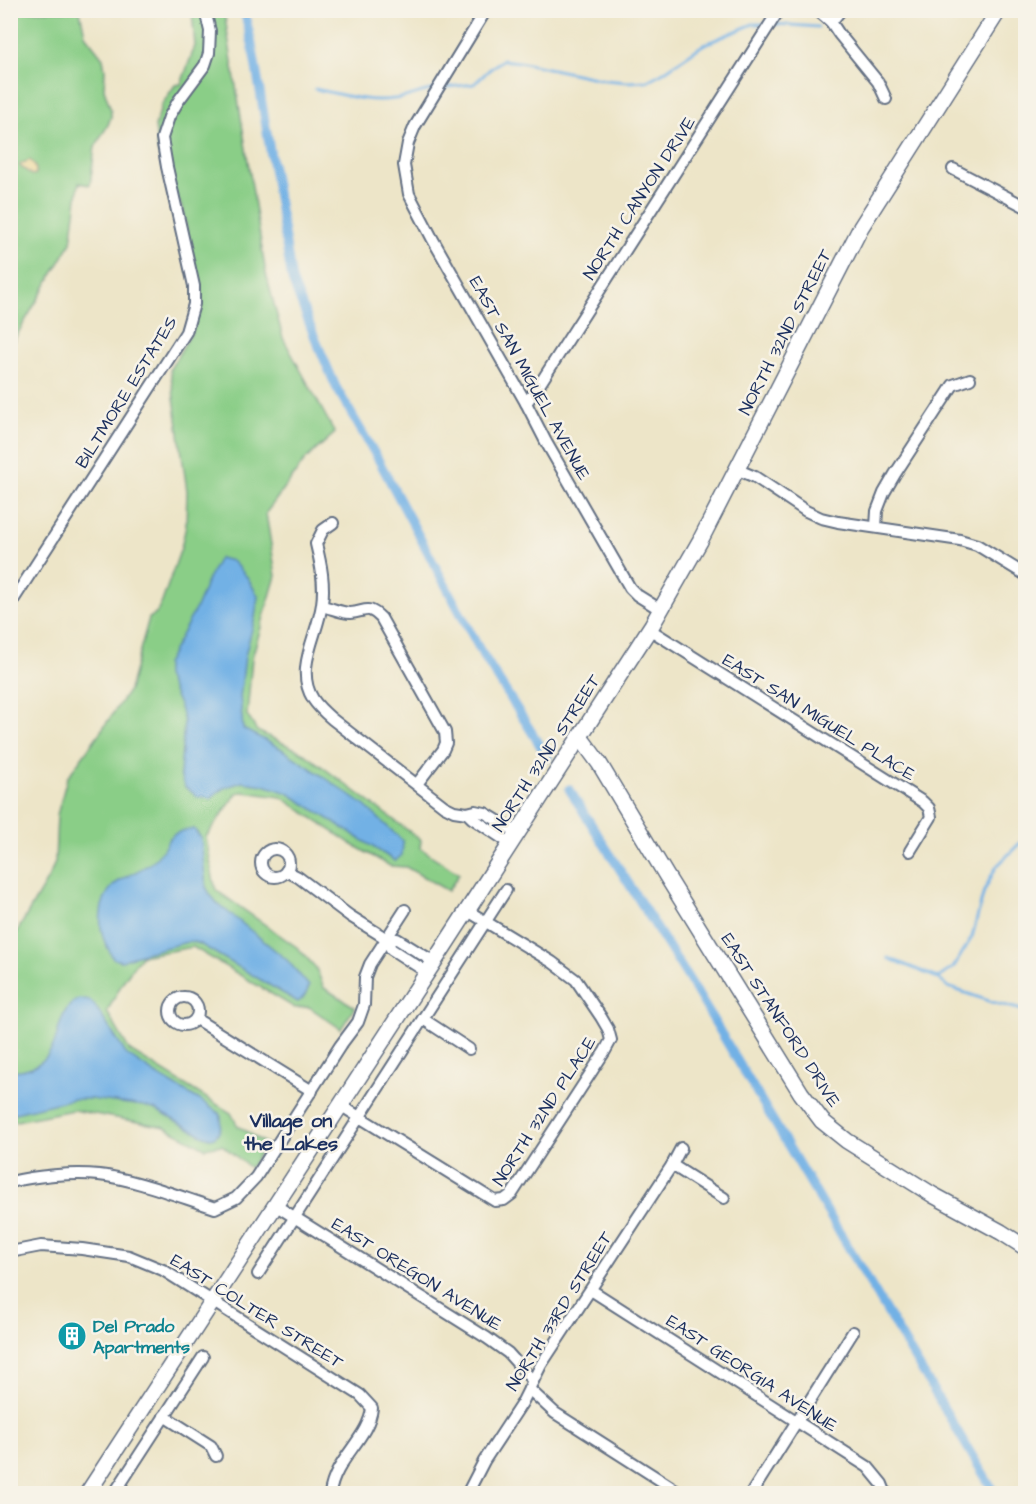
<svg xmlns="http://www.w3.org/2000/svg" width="1036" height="1504" font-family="'Architects Daughter',sans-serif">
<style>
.green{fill:#8ace87;stroke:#527e72;stroke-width:1.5}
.sand{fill:#eeda9e;stroke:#84847e;stroke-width:1.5}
.water{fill:#72b1e5;stroke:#4670a2;stroke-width:1.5}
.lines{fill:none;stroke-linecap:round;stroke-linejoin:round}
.stream{stroke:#72b1e5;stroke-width:3}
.canal{stroke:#72b1e5;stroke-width:9}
.street-casing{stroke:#646f83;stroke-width:14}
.secondary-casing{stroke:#646f83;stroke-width:18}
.street{stroke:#fff;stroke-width:10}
.secondary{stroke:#fff;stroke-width:15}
.labels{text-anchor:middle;stroke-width:5;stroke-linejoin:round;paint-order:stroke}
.street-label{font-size:18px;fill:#1b2f5e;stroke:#f7f3e8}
.culture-label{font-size:18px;font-weight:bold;fill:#0d838f;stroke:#f7f3e8;text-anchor:start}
.neighbourhood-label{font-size:20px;font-weight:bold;fill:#1b2f5e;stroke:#f7f3e8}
</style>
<rect width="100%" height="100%" fill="#f7f3e8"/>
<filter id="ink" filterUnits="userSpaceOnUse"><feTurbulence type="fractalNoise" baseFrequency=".0167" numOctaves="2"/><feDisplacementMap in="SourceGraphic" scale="12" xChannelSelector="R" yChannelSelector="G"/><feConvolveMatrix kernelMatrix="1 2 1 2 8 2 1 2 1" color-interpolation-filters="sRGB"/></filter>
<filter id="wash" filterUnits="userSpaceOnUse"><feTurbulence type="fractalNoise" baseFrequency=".008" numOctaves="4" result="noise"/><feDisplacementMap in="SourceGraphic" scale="24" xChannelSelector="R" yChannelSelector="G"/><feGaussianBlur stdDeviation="1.35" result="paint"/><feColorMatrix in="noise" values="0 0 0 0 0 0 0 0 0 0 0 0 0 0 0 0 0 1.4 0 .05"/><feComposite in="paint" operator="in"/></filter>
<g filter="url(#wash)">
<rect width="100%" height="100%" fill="#ede5c8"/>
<g class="green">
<polygon points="11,11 80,11 85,35 103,58 105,70 104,89 111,110 111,117 108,125 95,147 90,185 79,183 71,243 11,345"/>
<polygon points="192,11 224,11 266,274 283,338 335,433 305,460 266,513 276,576 252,658 247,715 257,731 302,752 421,840 420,848 459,874 448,891 406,867 390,866 353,845 281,797 243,792 237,793 206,837 213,878 216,890 298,948 316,968 324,988 355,1007 341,1029 309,1007 295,1008 193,947 141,956 124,980 107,1012 130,1051 231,1113 238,1126 266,1144 250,1168 222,1145 205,1148 165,1127 73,1110 11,1122 11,942 50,875 55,862 57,815 67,778 103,728 129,690 149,618 156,614 162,602 181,548 186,526 187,491 170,369 193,330 199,305 201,293 182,208 158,153 155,126 162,104 175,85 181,84 195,46"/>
</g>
<path class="sand" d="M30,160C34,163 37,169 36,174L32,175L20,166V164Z"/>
<g class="water">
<polygon points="219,558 232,561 247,577 258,596 255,617 245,656 240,697 243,729 280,748 324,777 365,806 403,841 402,855 395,861 288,793 264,785 242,782 224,788 211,798 198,797 185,787 180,775 184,722 180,707 166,676 166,664 197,606 208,579"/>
<path d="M194,829L201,838L206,887L210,894L217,903L287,960L309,986C307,993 304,998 298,1002L200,944L191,941L137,955L122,961C119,960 116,960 113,958C111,956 110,952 109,950C97,931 97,901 114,885C125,875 142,871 153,861C174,843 160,833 194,829Z"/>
<path d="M79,999L90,1001L94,1004L126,1054L157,1075L198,1099L220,1114C223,1121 221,1135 212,1138C209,1138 204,1136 202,1135L156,1110L144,1106L91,1099H73L11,1114V1071C72,1068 46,1014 79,999Z"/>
</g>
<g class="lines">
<g class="stream">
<polyline points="775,24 818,27"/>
<polyline points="441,88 474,84 489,70 502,60 519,62 605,80 628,82 647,81 662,73 703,45 753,24 768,24"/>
<path d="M315,89C340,94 368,103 394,99C408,98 421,91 435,89"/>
<polyline points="888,958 938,978 948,987 992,1002 1026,1011"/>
<polyline points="938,978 953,968 972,937 984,891 996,867 1026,837"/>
</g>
<g class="canal">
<polyline points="244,10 252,44 292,280 315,338 336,387 379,461 480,650 548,758"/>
<polyline points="569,789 692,984 995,1494"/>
</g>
</g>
</g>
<g filter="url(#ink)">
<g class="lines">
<g class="street-casing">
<g id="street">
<polyline points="486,10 415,126 408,143 404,165 409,194 432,238 526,403 546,442 630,588 637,595 661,610"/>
<polyline points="817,10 831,22 839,34 878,82 886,99"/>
<polyline points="831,22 841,10"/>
<polyline points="953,169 1026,207"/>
<polyline points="526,403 536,390 779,10"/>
<polyline points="736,469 755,477 806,511 821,518 838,522 960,540 977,545 1026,575"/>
<path d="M333,523L323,530L316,544C321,564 325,584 322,604C318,635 294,669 313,699C318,707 325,713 332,719L444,806L454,811L467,813L475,811L485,813L518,833"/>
<polyline points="876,527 877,511 884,493 895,474 953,385 970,379"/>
<polyline points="10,605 186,332 194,304 194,286 167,167 162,138 169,117 179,100 205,65 209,53 210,31 205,10"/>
<path d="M322,606C331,608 342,613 350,613C366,612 367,604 381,618L445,732L446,743L443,750L417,784"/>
<polyline points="649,629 923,802 929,808 931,817 910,851"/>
<polyline points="467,813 472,818 511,844"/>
<circle cx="275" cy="863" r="14"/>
<polyline points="286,871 298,877 350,916 387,939 397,939 434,962"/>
<polyline points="387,939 391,949 428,973"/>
<circle cx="184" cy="1011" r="14"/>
<polyline points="196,1019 312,1091"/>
<polyline points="423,1019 469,1049"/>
<polyline points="340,1105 495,1201 504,1200 512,1194 605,1051 611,1040 608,1029 601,1017 576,980 552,962 468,911"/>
<polyline points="672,1165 724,1198"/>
<path d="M10,1182C35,1176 73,1172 99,1175C135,1179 180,1197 215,1208L236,1198L256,1177L340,1046L358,1022L364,1005L365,977L370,964L405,910"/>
<polyline points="275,1205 487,1338 508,1353 533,1381"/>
<path d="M10,1252L41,1246L82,1249L129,1256L163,1270L360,1395L372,1408C369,1438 334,1460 330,1494"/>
<polyline points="258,1274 506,890"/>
<polyline points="591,1290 868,1467 882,1484 886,1494"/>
<polyline points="529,1389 555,1413 682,1494"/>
<polyline points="164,1416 211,1446 216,1456"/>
<polyline points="114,1494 203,1357"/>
<polyline points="467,1494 484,1461 522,1403 541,1365 672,1165 681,1148"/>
<polyline points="751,1494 853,1332"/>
</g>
</g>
<g class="secondary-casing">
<g id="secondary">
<polyline points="580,737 599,763 666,875 801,1093 822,1121 847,1141 933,1195 1001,1232 1026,1248"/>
<polyline points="87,1494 434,962 652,625 700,541 861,227 999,10"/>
</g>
</g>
<use href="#street" class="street"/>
<use href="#secondary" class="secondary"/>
</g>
</g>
<defs>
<g id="building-disc" transform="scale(1.5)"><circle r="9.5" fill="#0f9aa8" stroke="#f7f3e8"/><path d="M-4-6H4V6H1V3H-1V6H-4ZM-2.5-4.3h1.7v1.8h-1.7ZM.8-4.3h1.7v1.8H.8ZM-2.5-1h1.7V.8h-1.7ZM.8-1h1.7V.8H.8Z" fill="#fff"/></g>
</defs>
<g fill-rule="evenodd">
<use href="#building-disc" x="72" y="1336"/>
</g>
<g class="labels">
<g class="street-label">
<text transform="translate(639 198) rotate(-57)" y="6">NORTH CANYON DRIVE</text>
<text transform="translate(785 332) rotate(-63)" y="6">NORTH 32ND STREET</text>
<text transform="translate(530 378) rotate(61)" y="6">EAST SAN MIGUEL AVENUE</text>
<text transform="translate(126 392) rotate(-58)" y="6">BILTMORE ESTATES</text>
<text transform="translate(819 717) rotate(32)" y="6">EAST SAN MIGUEL PLACE</text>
<text transform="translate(546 753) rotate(-57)" y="6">NORTH 32ND STREET</text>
<text transform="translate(781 1020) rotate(57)" y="6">EAST STANFORD DRIVE</text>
<text transform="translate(544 1111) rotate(-57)" y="6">NORTH 32ND PLACE</text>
<text transform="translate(417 1274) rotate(32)" y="6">EAST OREGON AVENUE</text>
<text transform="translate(257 1311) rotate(32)" y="6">EAST COLTER STREET</text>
<text transform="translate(559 1311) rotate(-58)" y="6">NORTH 33RD STREET</text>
<text transform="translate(752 1373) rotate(33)" y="6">EAST GEORGIA AVENUE</text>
</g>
<g class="culture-label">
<text x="93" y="1332">Del Prado<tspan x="93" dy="21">Apartments</tspan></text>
</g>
<g class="neighbourhood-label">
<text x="291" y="1127">Village on<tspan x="291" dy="23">the Lakes</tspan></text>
</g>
</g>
<rect width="1036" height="1504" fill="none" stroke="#f7f3e8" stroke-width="36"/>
</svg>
